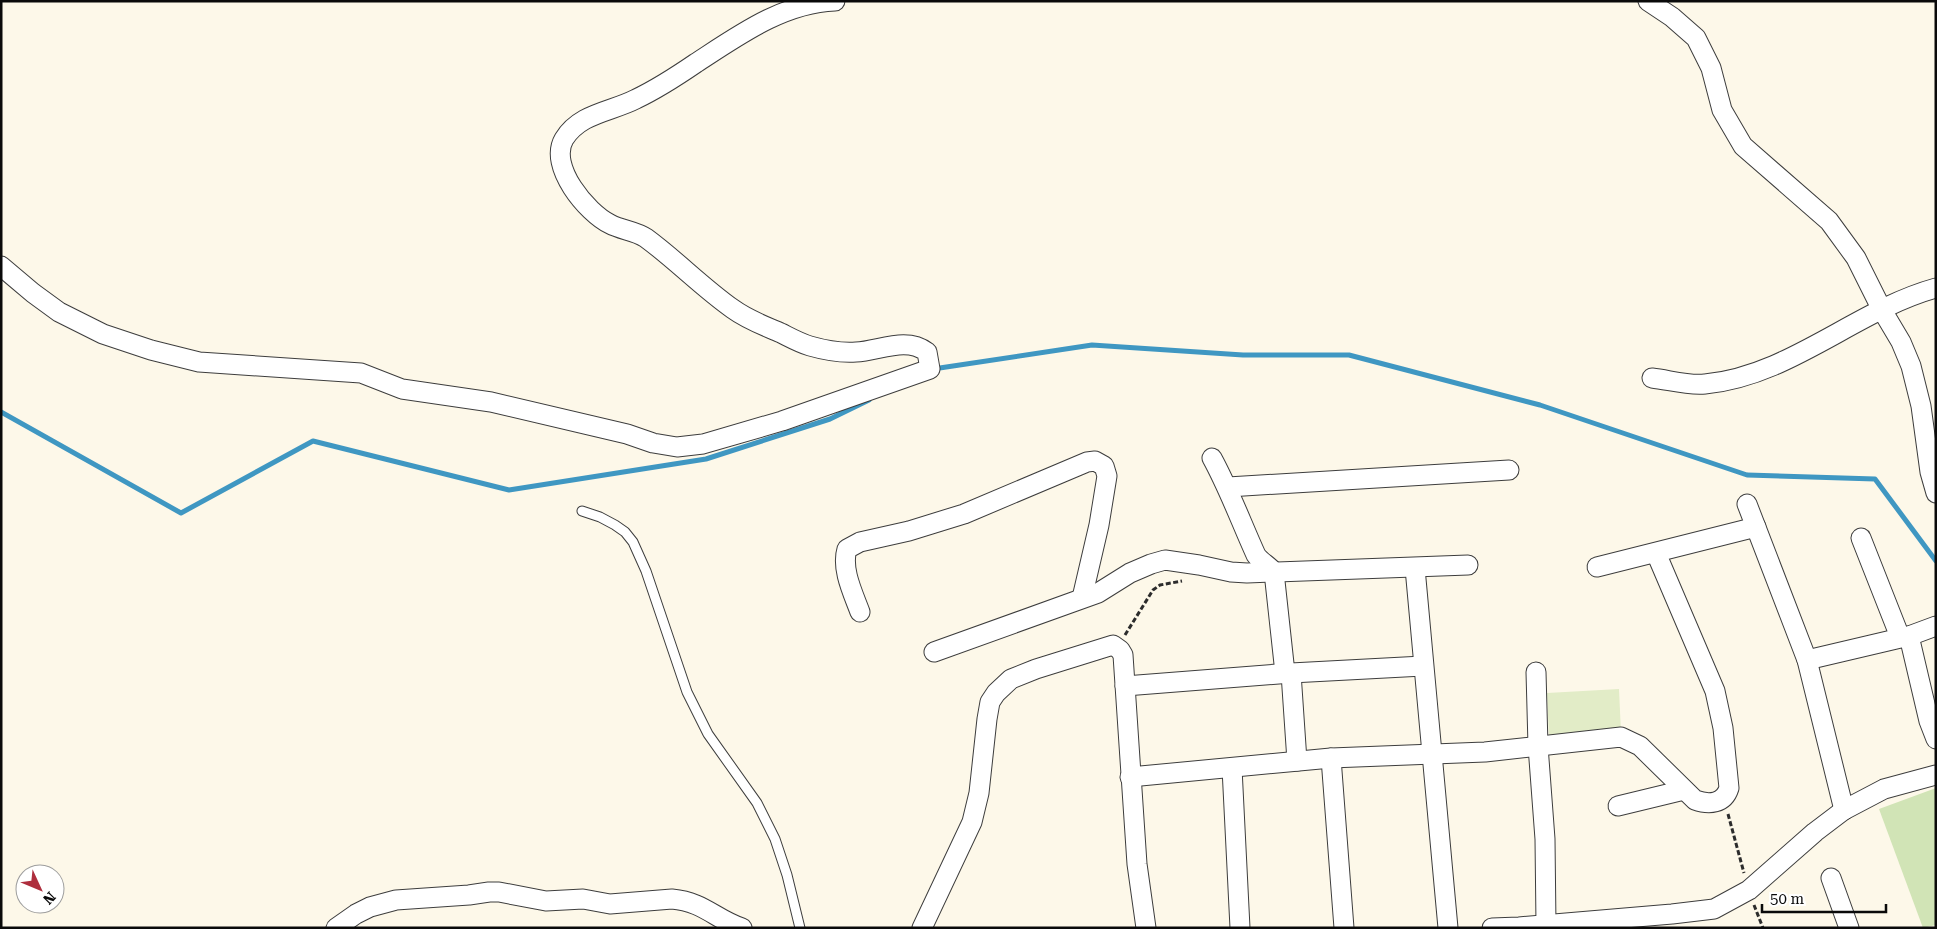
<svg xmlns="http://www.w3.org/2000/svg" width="1937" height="929" font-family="'Roboto Serif',serif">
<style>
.green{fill:#d1e4b6}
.pitch{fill:#e2ecc7}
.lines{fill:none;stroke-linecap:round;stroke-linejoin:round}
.stream{stroke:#3f97c2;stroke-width:5}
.service-casing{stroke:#3d3d3d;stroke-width:11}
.minor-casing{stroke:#3d3d3d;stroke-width:21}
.path{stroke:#2c2c2c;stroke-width:3;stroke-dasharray:5 2.5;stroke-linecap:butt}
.service{stroke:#fff;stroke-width:9}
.minor{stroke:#fff;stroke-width:19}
</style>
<rect width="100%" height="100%" fill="#fdf8e9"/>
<polygon class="green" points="1936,788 1936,925 1923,928 1879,809"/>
<polygon class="pitch" points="1619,689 1621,733 1549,736 1547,693"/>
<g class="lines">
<g class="stream">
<polyline points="933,369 1092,345 1243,355 1349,355 1540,405 1747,475 1875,479 1936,561"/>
<polyline points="1,412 181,513 313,441 509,490 706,459 830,419 869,400"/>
</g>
<g class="service-casing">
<polyline id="service" points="582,511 600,517 615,525 625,532 633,542 646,571 687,692 708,734 757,803 775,839 787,875 800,928"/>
</g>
<g class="minor-casing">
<g id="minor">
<polyline points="1648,1 1672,17 1696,38 1711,68 1722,110 1743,146 1829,221 1856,258 1882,310 1901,342 1911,366 1921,406 1930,472 1936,493"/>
<path d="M1,266L33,293L59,312L103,334L151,350L199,362L361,373L402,389L491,402L627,434L653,443L677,447L703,444L782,421L930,369L927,352C906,336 879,351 856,352C841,353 824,350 810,346C800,343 791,338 781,333C765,326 748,320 733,309C703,288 676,260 646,238C636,231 621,230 610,224C587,213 548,166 564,139C580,113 611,112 636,99C657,89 677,76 696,63C739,35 783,3 835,1"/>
<path d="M1652,378C1669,380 1689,386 1705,384C1790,376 1856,310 1936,288"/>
<path d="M1212,458C1229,489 1241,522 1256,555C1261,562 1268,565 1274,572L1285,673"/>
<polyline points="1228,487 1509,470"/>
<polyline points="1747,504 1807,660 1844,810"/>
<polyline points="1861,538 1900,637"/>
<polyline points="1597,567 1756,527"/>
<polyline points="1415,568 1448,928"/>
<path d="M860,612C853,593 841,569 847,549L860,542L909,531L964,514L1087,462L1095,461L1104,466L1107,476L1099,525L1082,598"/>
<polyline points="1909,636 1929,721 1936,739"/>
<polyline points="934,652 1098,593 1130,573 1151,564 1165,560 1199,565 1231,572 1247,573 1468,565"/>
<polyline points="1807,660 1909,636 1936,626"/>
<polyline points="1536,672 1538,746 1545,839 1546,925"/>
<polyline points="1291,673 1297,761"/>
<polyline points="1125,686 1291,673 1423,666"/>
<polyline points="1331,758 1344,928"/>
<polyline points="1232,768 1240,928"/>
<path d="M1130,777L1331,758L1485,752L1621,737L1640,746L1695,800C1709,805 1724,804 1729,788L1723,728L1715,691L1656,553"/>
<polyline points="1618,806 1684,790"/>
<polyline points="1831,878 1849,928"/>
<path d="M336,928L356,914L370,907L396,900L469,895L489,892H499L546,901L583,899L610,904L672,899C704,902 715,919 742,928"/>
<polyline points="922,928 972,822 979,793 987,719 990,702 996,693 1011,679 1036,669 1113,645 1120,650 1123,655 1137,864 1146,928"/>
<polyline points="1492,928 1519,927 1672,914 1714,909 1749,890 1815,832 1844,810 1884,789 1936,775"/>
</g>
</g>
<g class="path">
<polyline points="1125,635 1153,590 1160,585 1182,581"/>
<polyline points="1728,814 1744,873"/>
<polyline points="1754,905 1763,928"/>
</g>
<use href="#service" class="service"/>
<use href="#minor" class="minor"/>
</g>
<rect width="1937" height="929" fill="none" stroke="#0a0a0a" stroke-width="5"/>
<g transform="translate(40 889) rotate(134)"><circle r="24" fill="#ffffff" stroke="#9d9d9d"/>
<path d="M0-4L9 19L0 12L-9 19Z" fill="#ae2e3d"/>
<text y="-8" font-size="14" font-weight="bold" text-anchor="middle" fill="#0a0a0a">N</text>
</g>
<path d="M1762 904v8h124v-8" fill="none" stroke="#0a0a0a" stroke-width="2.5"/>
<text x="1770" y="904" font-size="15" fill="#0a0a0a" stroke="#ffffff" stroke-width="4" paint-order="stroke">50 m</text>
</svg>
